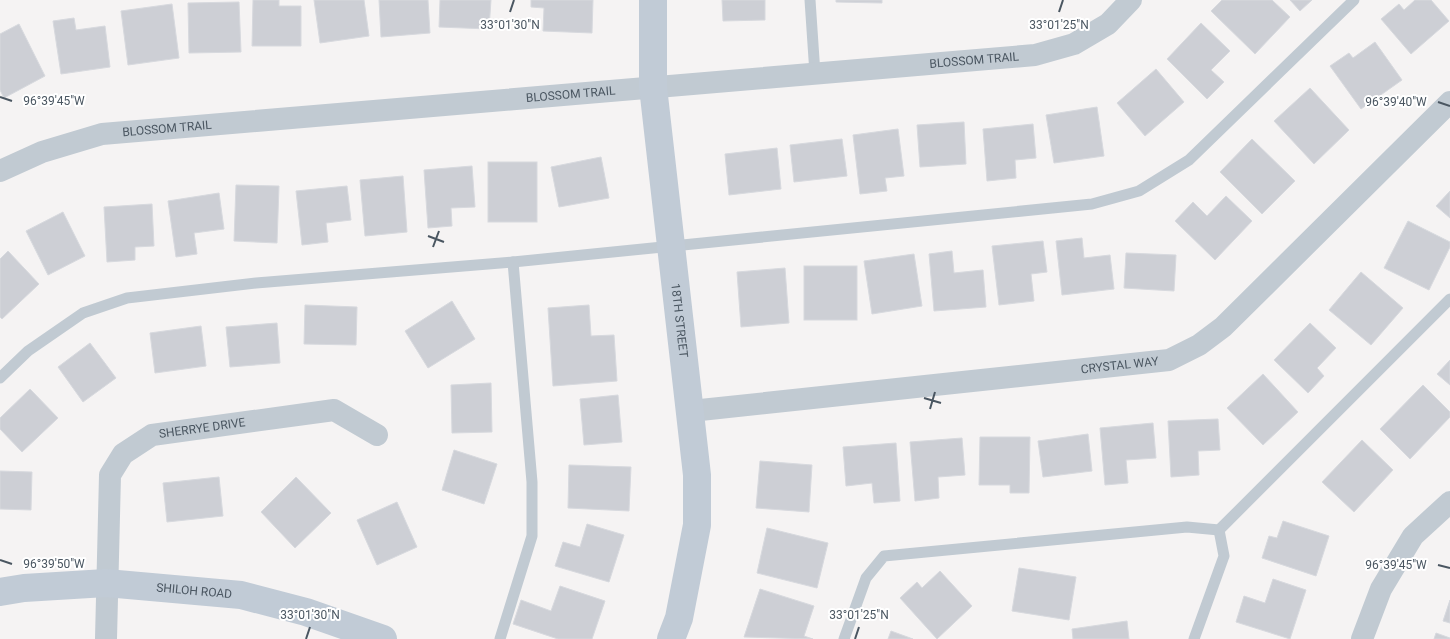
<svg xmlns="http://www.w3.org/2000/svg" width="1450" height="639" font-family="Roboto,sans-serif">
<style>
.building{fill:#cdcfd5;stroke:#d7d9de}
.lines{fill:none;stroke-linecap:round;stroke-linejoin:round}
.lane{stroke:#c1cad2;stroke-width:11}
.street{stroke:#c1cad2;stroke-width:22}
.secondary{stroke:#c1cbd6;stroke-width:28}
.ticks{fill:none;stroke:#4a5661;stroke-width:2}
.labels{text-anchor:middle;stroke-width:4;stroke-linejoin:round;paint-order:stroke}
.street-label{font-size:12px;fill:#4a5661;stroke:#fff}
.ticks-label{font-size:12px;text-anchor:middle;fill:#4a5661;stroke:#fff;stroke-width:4;stroke-linejoin:round;paint-order:stroke}
</style>
<rect width="100%" height="100%" fill="#f5f3f3"/>
<g class="building">
<polygon points="253,0 279,0 279,6 301,6 301,46 252,46"/>
<polygon points="314,0 364,0 369,36 320,43"/>
<polygon points="379,0 428,0 430,33 381,37"/>
<polygon points="440,0 491,0 489,29 439,27"/>
<polygon points="531,0 593,0 592,33 543,31 544,8 531,7"/>
<polygon points="722,0 765,0 765,20 723,21"/>
<polygon points="836,0 882,0 882,3 836,2"/>
<polygon points="1222,0 1272,0 1290,17 1255,54 1211,11"/>
<polygon points="1290,0 1312,0 1300,11"/>
<polygon points="1415,0 1431,0 1449,21 1411,54 1381,19 1399,4 1404,10"/>
<polygon points="239,2 241,52 189,53 188,3"/>
<polygon points="172,4 179,58 128,65 121,11"/>
<polygon points="74,18 76,30 105,26 110,67 61,74 53,21"/>
<polygon points="1201,23 1230,51 1211,70 1224,82 1207,99 1167,59"/>
<polygon points="19,24 45,76 4,98 0,90 0,34"/>
<polygon points="1375,42 1402,80 1361,109 1330,66 1349,53 1353,58"/>
<polygon points="1156,69 1184,102 1145,136 1117,103"/>
<polygon points="1310,88 1349,130 1314,164 1274,121"/>
<polygon points="1097,107 1104,156 1054,163 1046,115"/>
<polygon points="964,122 966,164 920,167 917,125"/>
<polygon points="1033,124 1036,158 1015,160 1016,178 987,181 983,129"/>
<polygon points="898,129 904,176 885,178 887,191 860,194 853,135"/>
<polygon points="842,139 847,176 794,182 790,145"/>
<polygon points="1252,139 1295,181 1262,214 1220,172"/>
<polygon points="777,148 781,189 729,195 725,154"/>
<polygon points="601,157 609,198 559,207 551,167"/>
<rect x="488" y="162" width="49" height="60"/>
<polygon points="472,166 475,207 451,208 452,226 428,228 424,170"/>
<polygon points="403,176 407,232 365,236 360,180"/>
<polygon points="236,185 279,186 277,243 234,241"/>
<polygon points="347,186 351,220 326,223 328,242 302,245 296,191"/>
<polygon points="1450,191 1450,218 1436,206"/>
<polygon points="219,193 224,229 194,233 197,254 176,257 168,201"/>
<polygon points="1226,196 1252,221 1215,260 1175,221 1193,202 1207,216"/>
<polygon points="152,204 154,246 135,247 135,260 107,262 104,207"/>
<polygon points="63,212 85,256 48,275 26,231"/>
<polygon points="1408,221 1450,242 1450,247 1429,290 1384,268"/>
<polygon points="1082,238 1084,258 1110,255 1114,289 1062,295 1056,241"/>
<polygon points="1043,241 1047,272 1031,274 1034,301 999,305 992,246"/>
<polygon points="8,251 39,284 2,319 0,317 0,259"/>
<polygon points="952,251 954,273 983,270 986,307 934,311 929,254"/>
<polygon points="1126,253 1176,255 1174,291 1124,288"/>
<polygon points="914,254 922,306 872,314 864,261"/>
<rect x="804" y="266" width="53" height="54"/>
<polygon points="785,268 789,323 741,327 737,272"/>
<polygon points="1361,272 1403,308 1371,345 1329,310"/>
<polygon points="452,301 475,339 428,368 405,331"/>
<polygon points="305,305 357,307 356,345 304,344"/>
<polygon points="589,305 591,336 614,335 617,381 553,386 548,308"/>
<polygon points="277,323 280,363 230,367 226,327"/>
<polygon points="1310,323 1336,348 1317,368 1324,376 1308,393 1274,360"/>
<polygon points="201,326 206,366 155,373 150,333"/>
<polygon points="90,343 116,378 83,402 58,367"/>
<polygon points="1450,360 1450,385 1437,374"/>
<polygon points="1263,374 1298,412 1263,445 1227,408"/>
<polygon points="491,383 492,432 452,433 451,385"/>
<polygon points="1423,385 1450,412 1450,417 1410,459 1380,429"/>
<polygon points="30,389 58,418 22,452 0,429 0,418"/>
<polygon points="618,395 622,442 584,445 580,399"/>
<polygon points="1218,419 1220,450 1198,451 1199,475 1171,477 1168,421"/>
<polygon points="1153,423 1156,458 1126,460 1128,483 1105,485 1100,428"/>
<polygon points="1088,434 1092,471 1043,477 1038,441"/>
<polygon points="980,437 1030,437 1029,493 1010,493 1010,485 979,485"/>
<polygon points="962,438 965,475 938,477 939,498 915,501 910,442"/>
<polygon points="1362,440 1393,470 1354,512 1322,482"/>
<polygon points="896,443 900,501 874,503 872,483 846,486 843,447"/>
<polygon points="454,450 497,464 484,504 442,490"/>
<polygon points="760,461 812,465 809,512 756,508"/>
<polygon points="569,465 631,467 629,511 568,508"/>
<polygon points="0,471 32,472 31,510 0,509"/>
<polygon points="219,477 223,516 167,522 163,483"/>
<polygon points="296,477 331,513 295,548 261,512"/>
<polygon points="397,502 417,547 377,565 357,520"/>
<polygon points="1283,521 1329,536 1316,576 1262,558 1269,536 1277,538"/>
<polygon points="587,524 624,535 609,582 555,566 563,542 580,547"/>
<polygon points="767,528 828,543 817,588 757,573"/>
<polygon points="1019,568 1076,577 1069,620 1012,611"/>
<polygon points="940,571 972,606 937,639 900,598 917,582 922,588"/>
<polygon points="1273,579 1306,590 1290,639 1236,622 1244,596 1265,603"/>
<polygon points="560,586 605,601 592,639 558,639 513,624 521,600 551,611"/>
<polygon points="760,589 814,606 804,636 813,639 744,637"/>
<polygon points="1450,600 1450,623 1443,621"/>
<polygon points="1127,621 1129,639 1073,639 1072,629"/>
<polygon points="891,631 913,639 888,639"/>
<polygon points="1436,633 1450,638 1450,639 1434,639"/>
</g>
<g class="lines">
<g class="lane">
<polyline points="810,0 815,74"/>
<polyline points="0,378 28,351 83,313 127,298 256,283 513,262 1092,204 1139,191 1189,160 1354,0"/>
<polyline points="500,639 532,536 532,482 513,262"/>
<polyline points="844,639 866,578 884,556 1187,527 1219,530 1450,299"/>
<polyline points="1194,639 1224,556 1219,530"/>
</g>
<g class="street">
<path id="s1" d="M0,171L42,152L102,134L1035,55L1074,44L1108,24L1131,0"/>
<path id="s2" d="M691,411L1169,360L1199,345L1223,327L1450,102"/>
<path id="s3" d="M106,639L110,475L123,454L152,435L334,410L377,435"/>
<polyline points="1362,639 1381,589 1413,536 1450,502"/>
</g>
<g class="secondary">
<path id="s4" d="M653,0V87L697,475V525L679,618L671,639"/>
<path id="s5" d="M0,592L24,588L106,583L241,595L306,612L383,639"/>
</g>
</g>
<path class="ticks" d="M510,12L514,0M1059,12L1063,0M0,97L12,101M1438,102L1450,106M428,236L444,242M433,247L439,231M924,398L941,403M930,409L935,392M0,560L12,564M1438,565L1450,568M306,639L310,627M855,639L859,627"/>
<g class="labels">
<g class="street-label">
<text dy="4" stroke="none"><textPath href="#s1" startOffset="984">BLOSSOM TRAIL</textPath></text>
<text dy="4" stroke="none"><textPath href="#s1" startOffset="579">BLOSSOM TRAIL</textPath></text>
<text dy="4" stroke="none"><textPath href="#s1" startOffset="174">BLOSSOM TRAIL</textPath></text>
<text dy="4" stroke="none"><textPath href="#s4" startOffset="322">18TH STREET</textPath></text>
<text dy="4" stroke="none"><textPath href="#s2" startOffset="431">CRYSTAL WAY</textPath></text>
<text dy="4" stroke="none"><textPath href="#s3" startOffset="274">SHERRYE DRIVE</textPath></text>
<text dy="4" stroke="none"><textPath href="#s5" startOffset="195">SHILOH ROAD</textPath></text>
</g>
</g>
<g class="ticks-label">
<text x="510" y="29">33°01'30"N</text>
<text x="1059" y="29">33°01'25"N</text>
<text x="54" y="105">96°39'45"W</text>
<text x="1396" y="106">96°39'40"W</text>
<text x="54" y="568">96°39'50"W</text>
<text x="1396" y="569">96°39'45"W</text>
<text x="310" y="619">33°01'30"N</text>
<text x="859" y="619">33°01'25"N</text>
</g>
</svg>
